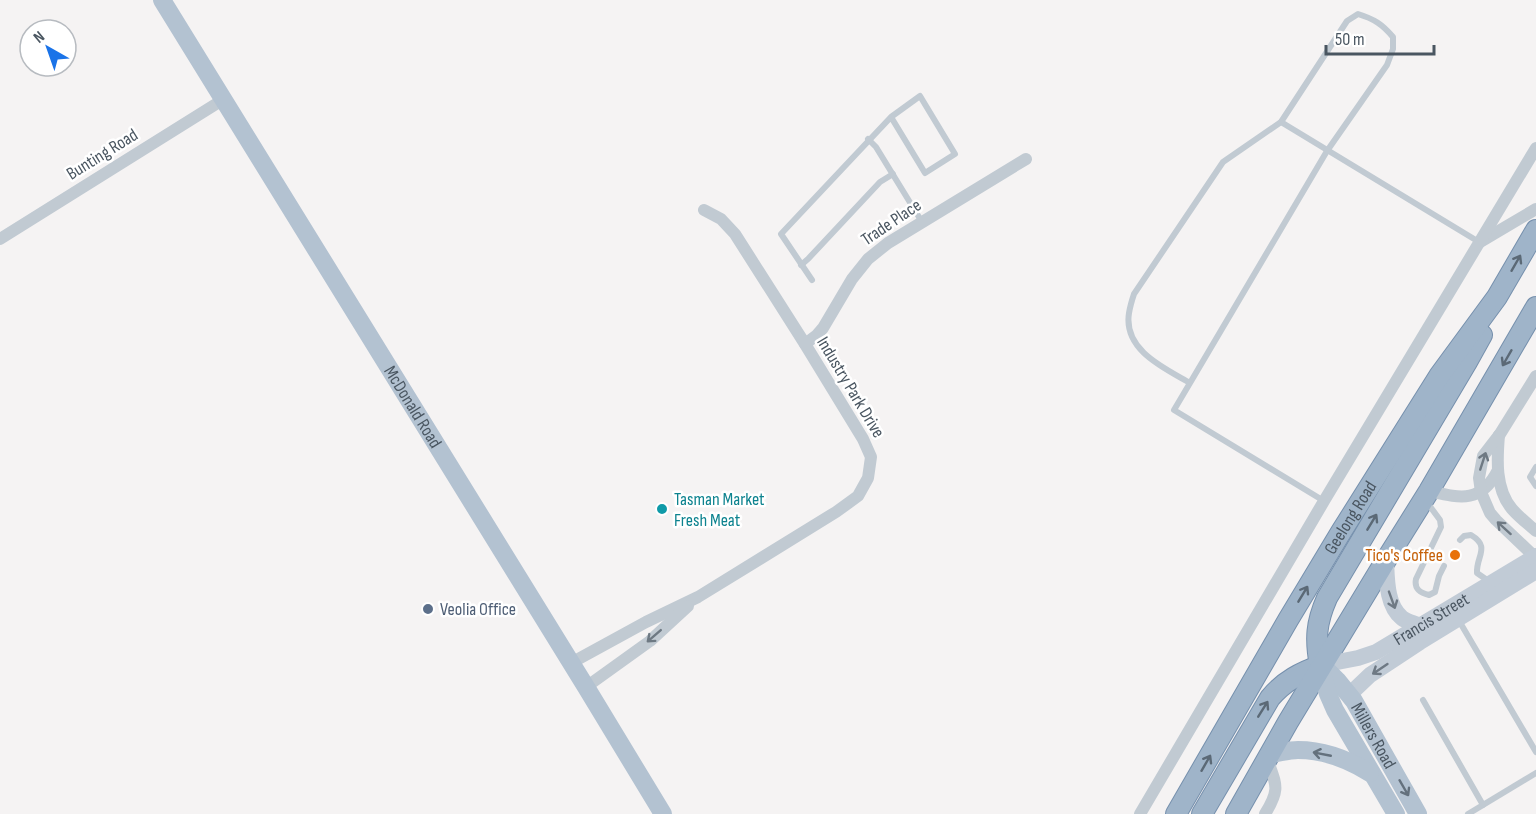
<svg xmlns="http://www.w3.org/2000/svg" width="1536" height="814" font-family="'Sofia Sans Condensed',sans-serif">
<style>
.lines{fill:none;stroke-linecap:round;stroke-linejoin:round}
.trunk-casing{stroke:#7690ad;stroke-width:22}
.service{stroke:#c1cad2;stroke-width:6}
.minor{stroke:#c1cad2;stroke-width:12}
.secondary{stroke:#c1cbd6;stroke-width:16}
.primary{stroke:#b3c2d1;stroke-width:18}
.trunk{stroke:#9fb4c9;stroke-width:20}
.oneway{stroke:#5b6976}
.oneway2{stroke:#6e7983}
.oneway3{stroke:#6e7984}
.oneway4{stroke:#64717d}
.culture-dot{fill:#0f9aa8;stroke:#fff;stroke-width:2}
.food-dot{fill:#e8710a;stroke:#fff;stroke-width:2}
.service-dot{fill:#5c6f8a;stroke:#fff;stroke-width:2}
.labels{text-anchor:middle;stroke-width:5;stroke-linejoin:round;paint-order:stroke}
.street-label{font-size:18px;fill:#4a5661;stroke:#fff}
.culture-label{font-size:18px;fill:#0d838f;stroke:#fff;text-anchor:start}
.food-label{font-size:18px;fill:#c56008;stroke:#fff;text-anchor:end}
.service-label{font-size:18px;fill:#4e5e75;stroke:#fff;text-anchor:start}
</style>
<rect width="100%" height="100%" fill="#f5f3f3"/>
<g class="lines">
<g class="trunk-casing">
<g id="trunk">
<path d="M1320,666C1315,639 1316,623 1327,598L1467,362L1482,335"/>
<path id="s4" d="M1176,814L1288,620L1341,532L1439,376L1497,297L1536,230"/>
<path d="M1202,814L1270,698C1284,681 1301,672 1322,665"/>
<polyline points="1236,814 1288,722 1386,560 1429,491 1536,307"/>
</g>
</g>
<g class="service">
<polyline points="1281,122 1479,242"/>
<polyline points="868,139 876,147 922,222"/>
<polyline points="801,265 808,259 880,182 893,174"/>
<polyline points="812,280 781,234 891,117 920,96 955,154 925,173 891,117"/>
<path d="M1190,383C1164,368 1123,350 1129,313C1130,307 1132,300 1134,294L1223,162L1281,122L1347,21L1358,14C1374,19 1382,24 1393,37V49L1387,65L1327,151L1190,383L1174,410L1324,501"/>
<polyline points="1536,467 1530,477 1536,486"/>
<path d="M1426,501L1440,520L1441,527L1416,579C1414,589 1420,593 1429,595L1435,592L1439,576L1444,566"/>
<path d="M1460,540L1464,536L1471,535C1491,547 1476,556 1477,573L1490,582"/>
<polyline points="1458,619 1536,752"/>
<polyline points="1423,700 1483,805"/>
<polyline points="1468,814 1536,773"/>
</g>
<g class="minor">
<polyline points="0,239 224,99"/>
<polyline points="1480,242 1536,209"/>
<polyline points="805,344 817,335 823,328 852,279 868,259 888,243 1026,159"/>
<path d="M1499,435C1497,459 1495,489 1512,509C1519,517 1528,524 1536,531"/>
<path d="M1429,491C1460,498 1481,504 1498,470"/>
<polyline points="1535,557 1496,520 1490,513 1481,492 1479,478 1483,456 1500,434 1536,376"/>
<polyline points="571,663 646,622 698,597 836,512 858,496 868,478 871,457 863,439 805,344 735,234 721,219 704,210"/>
<polyline points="586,687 650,641 688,606"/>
<polyline points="1140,814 1324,501 1536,148"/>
<path d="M1265,814C1281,788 1276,785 1267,758"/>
</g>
<g class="secondary">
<path d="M1386,560C1387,578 1386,605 1402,618C1407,622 1414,623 1420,626"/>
<path id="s1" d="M1322,665L1358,658L1376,652L1536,556"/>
<polyline points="1349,695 1370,675 1420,642 1536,571"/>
</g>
<g class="primary">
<path id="s2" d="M162,0L586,687L663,814"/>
<path id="s3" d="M1322,665L1337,680L1354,701L1418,814"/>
<polyline points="1320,666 1328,694 1335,710 1396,814"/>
<path d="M1270,754C1279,753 1289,750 1298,750C1323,750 1349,760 1370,773"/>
</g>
<use href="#trunk" class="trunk"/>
</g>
<defs><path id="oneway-shaft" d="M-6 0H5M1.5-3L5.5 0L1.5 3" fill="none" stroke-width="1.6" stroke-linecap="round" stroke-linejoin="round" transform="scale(1.5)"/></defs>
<g class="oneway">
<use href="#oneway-shaft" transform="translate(1516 263) rotate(-60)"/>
<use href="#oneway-shaft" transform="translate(1507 358) rotate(120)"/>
<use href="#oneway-shaft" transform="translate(1372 522) rotate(-59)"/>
<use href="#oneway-shaft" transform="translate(1303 594) rotate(-59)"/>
<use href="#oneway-shaft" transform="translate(1263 709) rotate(-58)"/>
<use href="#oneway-shaft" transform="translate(1206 763) rotate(-60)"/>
</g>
<g class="oneway2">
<use href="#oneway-shaft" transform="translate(1483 461) rotate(-72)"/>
<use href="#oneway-shaft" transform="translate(1504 528) rotate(-138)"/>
<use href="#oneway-shaft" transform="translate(654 636) rotate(139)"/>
</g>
<g class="oneway3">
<use href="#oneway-shaft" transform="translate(1392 600) rotate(70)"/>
<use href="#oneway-shaft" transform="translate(1380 669) rotate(146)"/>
</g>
<g class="oneway4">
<use href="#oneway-shaft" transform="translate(1322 754) rotate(-169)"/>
<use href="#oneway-shaft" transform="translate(1404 788) rotate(60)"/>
</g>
<circle class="culture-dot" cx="662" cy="509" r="6"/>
<circle class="food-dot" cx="1455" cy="555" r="6"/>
<circle class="service-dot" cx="428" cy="609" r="6"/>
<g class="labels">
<g class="street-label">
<text transform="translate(102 154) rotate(-32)" y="6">Bunting Road</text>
<text transform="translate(891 222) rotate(-34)" y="6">Trade Place</text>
<text transform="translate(851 387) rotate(59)" y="6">Industry Park Drive</text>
<text dy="6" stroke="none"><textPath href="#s2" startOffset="478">McDonald Road</textPath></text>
<text dy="6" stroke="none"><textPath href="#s4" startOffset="344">Geelong Road</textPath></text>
<text dy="6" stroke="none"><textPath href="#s1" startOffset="120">Francis Street</textPath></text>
<text dy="6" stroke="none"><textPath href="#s3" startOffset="88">Millers Road</textPath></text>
</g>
<g class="culture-label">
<text x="674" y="505">Tasman Market<tspan x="674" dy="21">Fresh Meat</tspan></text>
</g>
<g class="food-label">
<text x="1443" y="561">Tico's Coffee</text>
</g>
<g class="service-label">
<text x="440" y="615">Veolia Office</text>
</g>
</g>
<g transform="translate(48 48) rotate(320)"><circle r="28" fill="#ffffff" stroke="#b7bbc0" stroke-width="1.5"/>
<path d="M0-4.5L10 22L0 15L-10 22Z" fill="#1a73e8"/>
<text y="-9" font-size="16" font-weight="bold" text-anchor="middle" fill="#4a5661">N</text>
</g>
<path d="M1326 45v9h108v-9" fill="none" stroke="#4a5661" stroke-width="3"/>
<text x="1335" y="45" font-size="18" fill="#4a5661" stroke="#ffffff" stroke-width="4.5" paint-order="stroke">50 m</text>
</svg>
